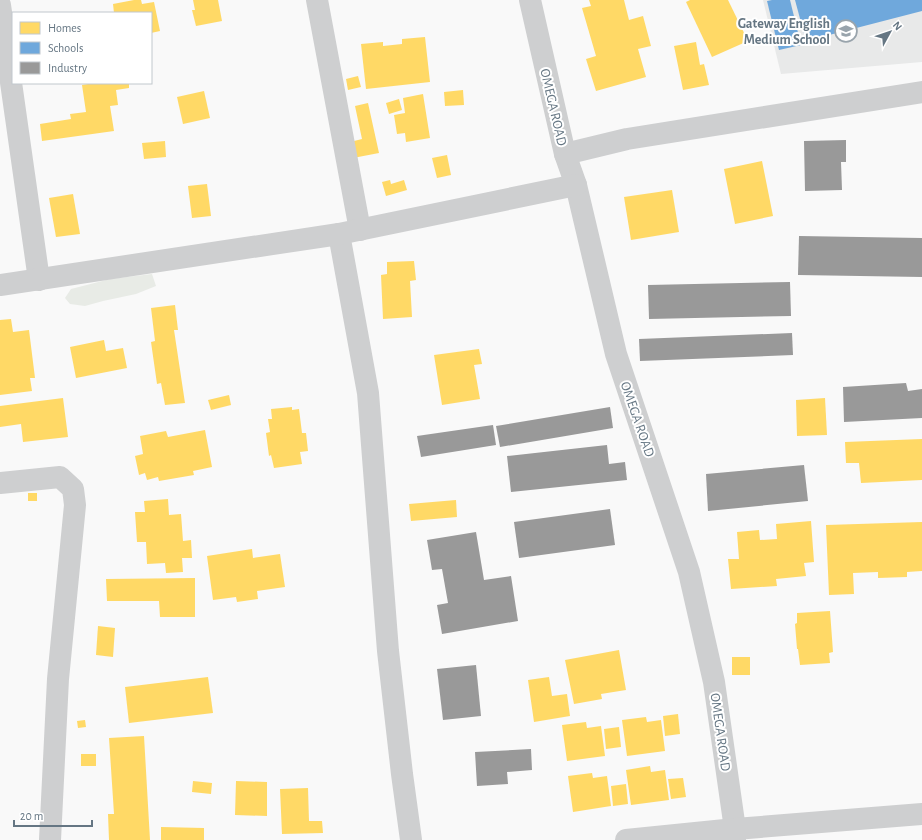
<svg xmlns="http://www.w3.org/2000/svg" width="922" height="840" font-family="'Alegreya Sans',sans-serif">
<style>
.built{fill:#e8e9e9}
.green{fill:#e8ebe6}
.homes{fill:#ffd966}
.schools{fill:#6fa8dc}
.industry{fill:#999}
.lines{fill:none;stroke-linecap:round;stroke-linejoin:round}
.street{stroke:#cecfd0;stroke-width:22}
.labels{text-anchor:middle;stroke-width:4;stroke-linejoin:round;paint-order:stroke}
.poi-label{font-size:14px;font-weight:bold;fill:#657683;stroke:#fff;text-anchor:end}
.street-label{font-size:14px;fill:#657683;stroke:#fff}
</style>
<rect width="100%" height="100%" fill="#f9f9f9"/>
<polygon class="built" points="763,0 922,0 922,62 781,74"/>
<polygon class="green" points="152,274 156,286 136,294 103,301 85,306 70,304 65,298 71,289 110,279"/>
<g class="homes">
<polygon points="134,0 141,0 142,4 154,2 160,31 151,33 151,13 114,13 113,4"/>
<polygon points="193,0 218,0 222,21 196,26 192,10 195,10"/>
<polygon points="589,0 624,0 629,20 643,16 651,46 638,49 646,77 596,91 586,59 596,56 582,8 591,6"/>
<polygon points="690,0 728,0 748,41 712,57 686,2"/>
<polygon points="425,37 430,82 366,89 361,44 383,42 383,46 402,44 402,39"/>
<polygon points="696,42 700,65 704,64 709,85 683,90 674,46"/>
<polygon points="358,76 361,87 348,90 346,79"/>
<polygon points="94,83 129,83 129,88 116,90 118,105 110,106 114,131 42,141 40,124 71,119 70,114 86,112 82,85"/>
<polygon points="463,90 464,105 445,106 444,92"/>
<polygon points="204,91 210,118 183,124 177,97"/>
<polygon points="423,94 430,138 406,142 405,133 397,134 394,115 405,113 403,98"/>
<polygon points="399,99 402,110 389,114 386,103"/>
<polygon points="368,103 379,153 353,158 350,142 362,139 355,106"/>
<polygon points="165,141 166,157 144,159 142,143"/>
<polygon points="447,155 451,175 437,178 432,158"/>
<polygon points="762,161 773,216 735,224 724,169"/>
<polygon points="390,180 391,184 404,180 407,190 386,196 382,182"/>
<polygon points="207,184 211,216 192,218 188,186"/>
<polygon points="672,190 679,232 631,240 624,197"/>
<polygon points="73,194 80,234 56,237 49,198"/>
<polygon points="414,261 416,280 410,281 412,317 383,319 381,275 387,274 387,262"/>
<polygon points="175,305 178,330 174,330 185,403 165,405 161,383 157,384 151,342 155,341 151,308"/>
<polygon points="11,319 13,332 29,330 35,378 30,378 32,391 0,395 0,320"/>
<polygon points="104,340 106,351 123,348 127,368 76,378 70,347"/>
<polygon points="479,349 482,364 474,365 480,399 442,405 434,355"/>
<polygon points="229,395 231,405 211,410 208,400"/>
<polygon points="63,398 68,437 23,442 21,424 0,427 0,406"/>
<polygon points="825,398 827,435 797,436 796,400"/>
<polygon points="292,407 292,410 299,409 302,433 306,433 308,451 300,452 302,464 274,468 271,455 269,456 266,433 270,432 268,419 272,419 271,409"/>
<polygon points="205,430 212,467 193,471 194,475 159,481 158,477 147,480 145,473 139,475 135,456 143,454 140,436 166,431 168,437"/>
<polygon points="922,439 922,480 861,483 859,463 846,463 845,442"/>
<rect x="28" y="493" width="9" height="8"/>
<polygon points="168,499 169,515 181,514 183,541 191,540 192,558 182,558 183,572 166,573 165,563 147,564 146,542 137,542 135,512 145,512 144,501"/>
<polygon points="456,500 457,517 411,521 409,504"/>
<polygon points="811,521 814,562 804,563 806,576 776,579 777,586 731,589 728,559 739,559 737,532 759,530 760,540 777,539 776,524"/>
<polygon points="922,522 922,571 907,572 907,577 878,578 878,572 853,573 854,594 829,595 826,525"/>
<polygon points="252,549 253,558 280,554 285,587 257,591 258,599 237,602 236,597 213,600 207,556"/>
<polygon points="195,578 195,617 160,617 159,601 107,601 106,579"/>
<polygon points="830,611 833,652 829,653 830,663 800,665 798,649 797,649 795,624 797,623 797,613"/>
<polygon points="98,626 115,628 113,657 96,655"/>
<polygon points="619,650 626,690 601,694 602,699 574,704 565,660"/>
<rect x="732" y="657" width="18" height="18"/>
<polygon points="208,677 213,713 129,723 125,687"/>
<polygon points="549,677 552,696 567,694 570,716 534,722 528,680"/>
<polygon points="678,714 680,734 665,736 663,716"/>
<polygon points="646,717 647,722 661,720 665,751 627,756 622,720"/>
<polygon points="85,720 86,727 78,728 77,721"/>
<polygon points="586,722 587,728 601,726 605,756 567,761 562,725"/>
<polygon points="619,727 621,747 606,749 604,729"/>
<polygon points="144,736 150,840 109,840 108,814 114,814 109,738"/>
<rect x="81" y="754" width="15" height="12"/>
<polygon points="650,766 651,772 665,770 669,800 631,805 626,770"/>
<polygon points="592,773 593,778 607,776 611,806 573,812 568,776"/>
<polygon points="683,778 686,797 671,799 668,779"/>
<polygon points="193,781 212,783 211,794 192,792"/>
<polygon points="236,781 267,782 267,816 235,815"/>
<polygon points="626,784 628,804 613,806 611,786"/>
<polygon points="308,788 309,821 322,821 323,833 282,834 280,789"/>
<polygon points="161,827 204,828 204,840 161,840"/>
</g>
<g class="schools">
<polygon points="772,0 790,0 801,45 779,50 767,1"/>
<polygon points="795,0 922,0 922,11 806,41"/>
</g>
<g class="industry">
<polygon points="846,140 846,162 841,162 842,190 805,191 804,141"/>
<polygon points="799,236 922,238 922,277 798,275"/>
<polygon points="790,282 791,316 649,319 648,285"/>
<polygon points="792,333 793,355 640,361 639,339"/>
<polygon points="906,383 908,391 922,389 922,418 844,422 843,387"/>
<polygon points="610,407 613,428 500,447 496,426"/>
<polygon points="493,425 496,445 421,457 417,436"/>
<polygon points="607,445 609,464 625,462 627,480 511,492 507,456"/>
<polygon points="804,465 808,501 708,511 706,474"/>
<polygon points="610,509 615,545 519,558 514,522"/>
<polygon points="476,532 484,580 511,576 518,621 442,634 437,605 448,603 442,569 432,570 427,540"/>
<polygon points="476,665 481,716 443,720 437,669"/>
<polygon points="531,749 532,770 507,772 508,784 477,786 475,752"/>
</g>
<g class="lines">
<g class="street">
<polyline points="317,0 360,230"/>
<polyline points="530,0 565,154 576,185 616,354 689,572 714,682 735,829 735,840"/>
<polyline points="0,5 39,280"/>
<polyline points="565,154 627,139 922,92"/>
<polyline points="339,234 368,393 388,651 402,774 411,840"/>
<polyline points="0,285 339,234 576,185"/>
<polyline points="0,483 60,477 73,489 75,505 58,679 50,840"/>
<polyline points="626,840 735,829 922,814"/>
</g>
</g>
<defs>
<g id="school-ring" transform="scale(1.15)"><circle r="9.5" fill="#fff" stroke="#99a4ac" stroke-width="1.5"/><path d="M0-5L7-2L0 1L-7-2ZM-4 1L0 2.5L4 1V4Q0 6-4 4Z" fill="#99a4ac"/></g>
</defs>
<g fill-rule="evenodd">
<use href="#school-ring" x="846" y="31"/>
</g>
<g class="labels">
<g class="poi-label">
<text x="830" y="28">Gateway English<tspan x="830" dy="16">Medium School</tspan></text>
</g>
<g class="street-label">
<text transform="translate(554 107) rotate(77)" y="5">OMEGA ROAD</text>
<text transform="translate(638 419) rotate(71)" y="5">OMEGA ROAD</text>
<text transform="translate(721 732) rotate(82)" y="5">OMEGA ROAD</text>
</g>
</g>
<rect x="12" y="12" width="140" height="72" fill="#ffffff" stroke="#c1c8cd"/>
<rect x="20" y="22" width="20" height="12" fill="#ffd966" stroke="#c1c8cd"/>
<text x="48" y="32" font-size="12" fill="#657683">Homes</text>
<rect x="20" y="42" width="20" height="12" fill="#6fa8dc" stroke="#c1c8cd"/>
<text x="48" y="52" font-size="12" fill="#657683">Schools</text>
<rect x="20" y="62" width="20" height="12" fill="#999999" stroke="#c1c8cd"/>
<text x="48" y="72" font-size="12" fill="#657683">Industry</text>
<g transform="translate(890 32) rotate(50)" stroke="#ffffff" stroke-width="3" paint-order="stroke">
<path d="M0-3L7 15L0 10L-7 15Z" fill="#657683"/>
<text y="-6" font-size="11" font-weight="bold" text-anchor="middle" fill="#657683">N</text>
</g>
<path d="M14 820v6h78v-6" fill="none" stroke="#657683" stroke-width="2"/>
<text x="20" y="820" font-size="12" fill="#657683" stroke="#ffffff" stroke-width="3" paint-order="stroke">20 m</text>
</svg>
